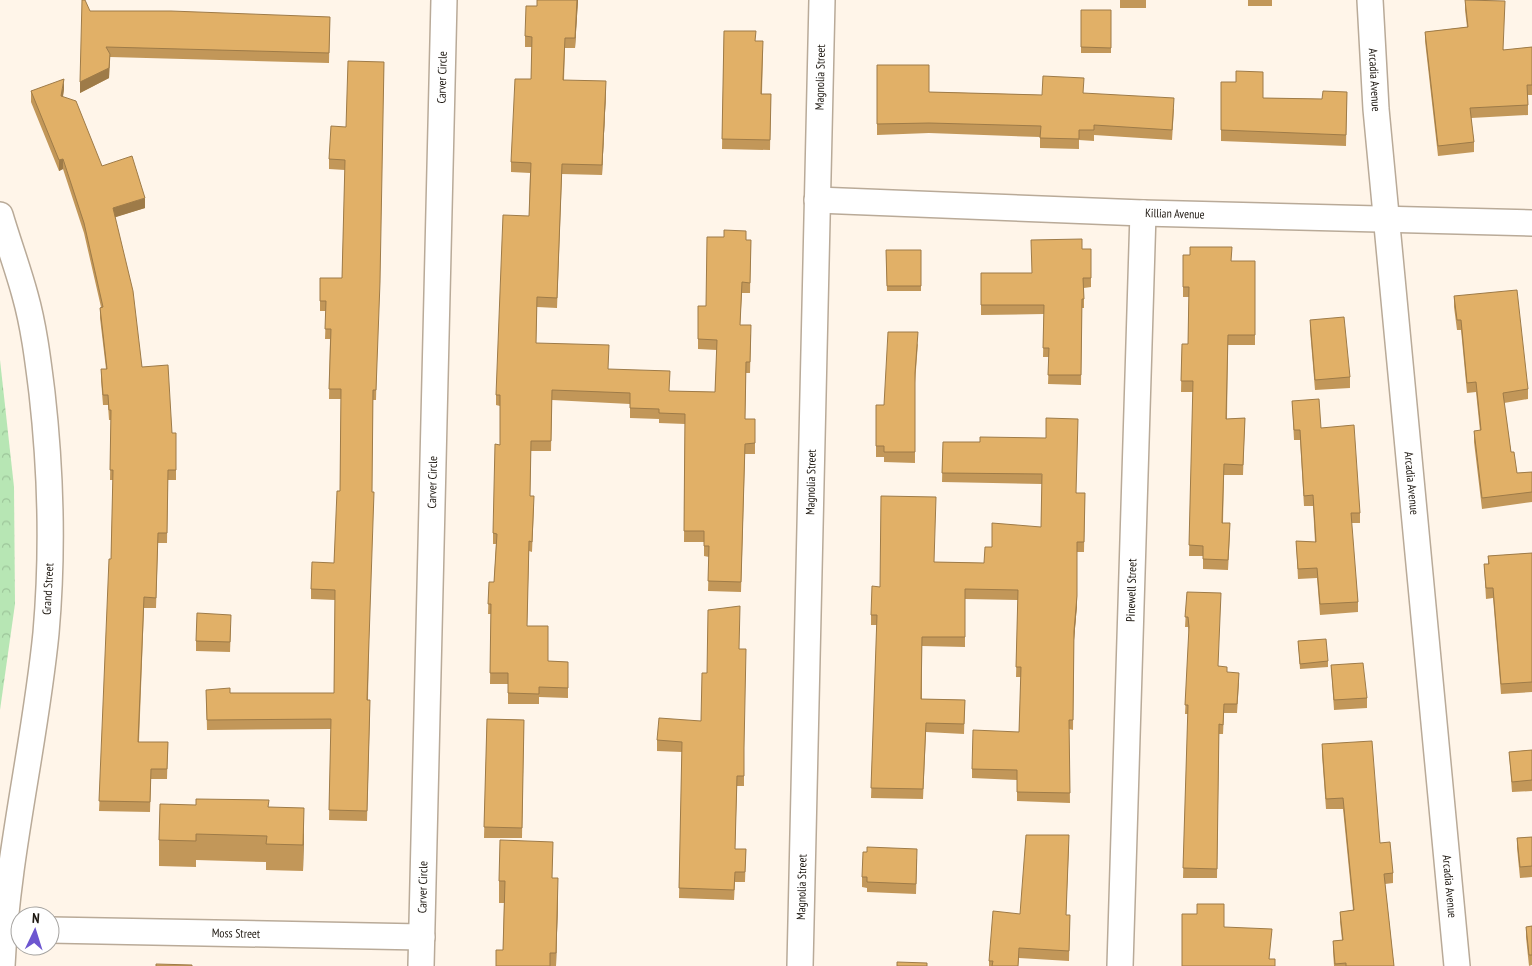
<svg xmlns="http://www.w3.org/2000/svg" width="1532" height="966" font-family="'PT Sans Narrow',sans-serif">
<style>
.park{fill:url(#park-crowns)}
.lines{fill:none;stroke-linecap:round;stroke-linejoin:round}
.minor-casing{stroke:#b9aa98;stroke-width:28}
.minor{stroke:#fff;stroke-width:25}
.wall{fill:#c29759}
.shaded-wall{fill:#9e7b48}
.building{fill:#e1b067;stroke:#9e7b48}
.labels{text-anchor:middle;stroke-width:5;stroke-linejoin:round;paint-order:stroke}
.street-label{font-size:12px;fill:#1e1811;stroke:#fff}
</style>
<defs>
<pattern id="park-crowns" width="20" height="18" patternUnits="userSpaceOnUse" patternTransform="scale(1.25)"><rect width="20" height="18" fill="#b7e6b4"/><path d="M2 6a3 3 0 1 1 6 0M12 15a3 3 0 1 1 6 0" fill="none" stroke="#9dc59a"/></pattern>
</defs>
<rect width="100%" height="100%" fill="#fff5e9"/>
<polygon class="park" points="0,360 14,487 15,604 0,710"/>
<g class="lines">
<g class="minor-casing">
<g id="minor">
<path id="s1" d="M1370,0L1376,109L1457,966"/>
<path id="s2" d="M817,200L1143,213L1532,223"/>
<path d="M0,215C8,242 18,269 25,295C34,327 38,361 42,393C51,473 53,553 46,633C35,745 7,854 2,966"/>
<path id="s3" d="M50,930L422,937"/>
<path id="s4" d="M421,966L444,0"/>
<path id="s5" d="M800,966L822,0"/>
<path id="s6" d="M1120,966L1143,213"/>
</g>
</g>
<use href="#minor" class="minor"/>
</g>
<g class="wall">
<polygon points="537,0 578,0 575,48 565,48 564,80 606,92 602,175 562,174 557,308 537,307 536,343 669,391 715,392 717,350 698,349 698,306 706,306 746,240 751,240 750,293 742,293 740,325 751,335 750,373 746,373 745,419 755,419 755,454 745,454 741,592 708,591 709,557 704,556 704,542 684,542 685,424 659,423 659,419 630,418 630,404 552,400 551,451 531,451 530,496 534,506 532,552 529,551 527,626 548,661 568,662 568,698 539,697 539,704 508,704 508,684 490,684 491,614 488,614 489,582 494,582 496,544 493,544 493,533 500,445 500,406 496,405 496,395 529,216 530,173 511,172 511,162 531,79 532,47 525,47 525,36 537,6"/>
<rect x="1120" y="0" width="26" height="8"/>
<rect x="1248" y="0" width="24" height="6"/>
<polygon points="1465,0 1504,50 1532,47 1532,95 1528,95 1528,115 1471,118 1474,142 1474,152 1438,156 1425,41 1425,32 1467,27 1465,10"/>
<rect x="1081" y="10" width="30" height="43"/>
<polygon points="90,11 330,17 329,63 110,57 109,78 80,93"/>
<polygon points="724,31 756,41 763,51 762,94 771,94 770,150 722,149"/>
<polygon points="384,62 376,400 373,400 368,700 370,710 367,821 329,820 331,729 207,730 206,690 230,693 334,693 335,600 311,599 311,589 334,563 340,491 341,399 329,399 330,339 325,339 326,311 320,311 320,278 342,278 345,170 329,169 329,159 346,127"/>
<polygon points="877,65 929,92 1042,95 1083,93 1174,109 1172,140 1094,135 1094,141 1079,140 1079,149 1040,148 1040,137 929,133 877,135"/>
<polygon points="1221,82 1263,98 1322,99 1347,92 1346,146 1221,141"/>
<polygon points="64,89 63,97 102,166 145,208 115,217 142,367 172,433 176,433 176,480 168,480 167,543 158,543 156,608 144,608 139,742 168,742 167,779 151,779 150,812 99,811 111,559 113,480 110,480 111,420 109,420 108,405 103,405 101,380 101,369 106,369 100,318 100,308 101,307 84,233 63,169 59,171 31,102 31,91"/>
<polygon points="1082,249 1091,249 1091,287 1084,288 1084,308 1082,308 1081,385 1048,384 1049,357 1043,357 1044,314 981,315 981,273 1032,273"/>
<polygon points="886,250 921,250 921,291 887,291"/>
<polygon points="1183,255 1232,261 1255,261 1255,345 1228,345 1227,419 1245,418 1243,475 1224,475 1223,523 1230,533 1228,570 1203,569 1203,556 1189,556 1193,392 1181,392 1182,344 1188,344 1189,297 1183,297"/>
<polygon points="1454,296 1528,389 1528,399 1504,403 1511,452 1517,473 1532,472 1532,502 1482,509 1474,442 1474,431 1480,431 1476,392 1467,393 1461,330 1457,330 1454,307"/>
<polygon points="1310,320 1350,377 1350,388 1315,390 1310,330"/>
<polygon points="918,343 915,383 915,463 884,462 884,457 876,457 876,405 884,405"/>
<polygon points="1292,401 1321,428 1360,513 1360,523 1351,523 1358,602 1358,612 1320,615 1317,578 1298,579 1296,541 1315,542 1313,506 1304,506 1300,440 1294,440"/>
<polygon points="943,442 980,442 1077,493 1085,493 1084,552 1077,552 1077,605 1074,640 1073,730 1069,729 1070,803 1017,801 1017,780 972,778 972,769 1019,732 1021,677 1016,677 1018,600 965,599 965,647 922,646 922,699 965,700 964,734 926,732 923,799 871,798 877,625 871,625 871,615 880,587 934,562 984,563 992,547 1041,527 1042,484 942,482"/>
<polygon points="1532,553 1532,692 1501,694 1493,598 1486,599 1484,564 1488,564 1488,556"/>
<polygon points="1187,592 1218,666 1227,672 1239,683 1237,713 1224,713 1223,734 1219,734 1217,878 1183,878 1188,714 1185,714 1189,633 1188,627 1185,627"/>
<polygon points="231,625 230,652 196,651 196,641"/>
<polygon points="1298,641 1328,661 1328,667 1300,669"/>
<polygon points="739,649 744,758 744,786 737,786 735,849 746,849 745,882 735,882 734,900 679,898 682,752 657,751 657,740 701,721 707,673"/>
<polygon points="1331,665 1367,698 1367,708 1334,710"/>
<polygon points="487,719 524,720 522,838 484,838"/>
<polygon points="1322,744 1380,843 1393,873 1393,883 1385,884 1394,966 1334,966 1333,951 1333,941 1342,940 1340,922 1340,912 1353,910 1343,809 1326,809 1322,755"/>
<polygon points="1532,750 1532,791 1512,792 1509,752"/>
<polygon points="269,807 304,834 303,871 266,870 266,862 196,860 196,867 159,866 159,840"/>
<polygon points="1532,837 1532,877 1520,878 1517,848 1517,838"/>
<polygon points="1069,845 1066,915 1070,915 1069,961 1019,958 1018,966 989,966 989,961 1020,914"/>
<polygon points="917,859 916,894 867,892 867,888 862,887 862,877"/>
<polygon points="553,878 558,900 556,966 496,966 503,950 504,903 499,903 499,881"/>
<polygon points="1532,926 1532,965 1529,966 1526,937 1526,927"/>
</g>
<g class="shaded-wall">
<polygon points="577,0 578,0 575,48 575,38"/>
<polygon points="110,54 109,78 80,93 80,82"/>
<polygon points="64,79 64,89 61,107 61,96"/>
<polygon points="606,81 606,92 602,175 602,165"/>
<polygon points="63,159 63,169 59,171 59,160"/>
<polygon points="145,198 145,208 113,218 113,208"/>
<polygon points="1077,596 1077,605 1074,640 1073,730 1074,631"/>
<polygon points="304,808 304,834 303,871 303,845"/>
<polygon points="558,878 558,900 556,966 556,953"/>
</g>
<g class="building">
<polygon points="82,0 85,0 90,11 171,11 330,17 329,53 106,47 110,54 109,68 80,82"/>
<polygon points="537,0 577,0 575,38 565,38 563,80 606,81 602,165 562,164 557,298 537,297 536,343 609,345 608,369 670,371 669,391 715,392 717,340 698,339 698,306 706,306 707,237 724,237 724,230 746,231 746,240 751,240 750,283 742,282 740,325 751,325 750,362 746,362 745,419 755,419 755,443 745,444 741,582 708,581 709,546 704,546 704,531 684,531 685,414 659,413 659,409 630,408 630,393 552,390 551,441 531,441 530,496 534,496 532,542 529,541 527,626 548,626 548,661 568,662 568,688 539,687 539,694 508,693 508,673 490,673 491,604 488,604 489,582 494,582 497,534 493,533 495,444 500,445 500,395 496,395 503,215 529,216 531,163 511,162 515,79 531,79 532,37 525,36 526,6 537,6"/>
<polygon points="1465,0 1505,1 1503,50 1532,47 1532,85 1527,85 1528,105 1470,108 1474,142 1438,146 1425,32 1468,27"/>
<polygon points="1081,10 1111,10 1111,48 1081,47"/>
<polygon points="724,31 756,31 755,41 763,41 761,94 771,94 770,140 722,139"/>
<polygon points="348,61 384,62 380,282 376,390 373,390 372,492 374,492 367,700 370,700 367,811 329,810 331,719 207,720 206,690 230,688 230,693 334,693 335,590 311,589 312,562 334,563 337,491 340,491 341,389 329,389 331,329 325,329 326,301 320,301 320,278 342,278 345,160 329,159 331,126 346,127"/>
<polygon points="877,65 929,65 929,92 1042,95 1043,76 1084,78 1083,93 1174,98 1172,130 1094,125 1094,130 1079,130 1079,139 1040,138 1041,126 929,123 877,124"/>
<polygon points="1236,71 1263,72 1263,98 1322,99 1323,91 1347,92 1346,135 1221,130 1221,82 1236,82"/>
<polygon points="64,79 61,96 76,101 102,166 132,156 145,198 113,208 133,291 142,367 168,365 172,433 176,433 176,470 168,470 167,533 158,533 156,598 144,597 138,742 168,742 167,769 151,769 150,802 99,801 109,559 111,559 113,470 110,470 111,410 109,410 108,395 103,395 101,369 107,369 100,308 103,307 84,223 63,159 59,160 31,91"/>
<polygon points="1082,239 1082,249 1091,249 1091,278 1083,278 1084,299 1082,299 1081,375 1048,375 1049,348 1043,348 1044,305 981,305 981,273 1032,273 1031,240"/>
<polygon points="1190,247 1232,247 1231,261 1255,261 1255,335 1228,335 1226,419 1245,418 1243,465 1224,464 1222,523 1230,523 1228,560 1203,559 1203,546 1189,545 1193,381 1181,381 1182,344 1188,344 1189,287 1183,287 1183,255 1190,255"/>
<polygon points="886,250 921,250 921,286 887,286"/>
<polygon points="1517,290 1528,389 1503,393 1511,452 1514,452 1517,473 1532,472 1532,492 1482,498 1474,431 1481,430 1476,382 1467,383 1461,320 1457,320 1454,296"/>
<polygon points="1344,317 1350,377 1315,380 1310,320"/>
<polygon points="888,332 918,332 915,373 915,452 884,452 884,446 876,446 876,405 884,405"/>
<polygon points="1319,399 1321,428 1354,425 1360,513 1351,513 1358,602 1320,604 1317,568 1298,569 1296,541 1316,542 1313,495 1304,496 1300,430 1294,430 1292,401"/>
<polygon points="1046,418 1078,419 1076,493 1085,493 1084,542 1077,542 1077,596 1074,631 1073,720 1069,720 1070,793 1017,792 1017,770 972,769 973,730 1019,732 1021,667 1016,667 1018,590 965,589 965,637 922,637 921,699 965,700 964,724 926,723 923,789 871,788 877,615 871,615 872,586 880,587 881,496 936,497 934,562 984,563 985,547 992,547 992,523 1041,527 1042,474 942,473 943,442 980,442 980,437 1046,438"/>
<polygon points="1532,553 1532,682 1501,684 1493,588 1486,588 1484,564 1489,564 1488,556"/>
<polygon points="1187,592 1221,593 1218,666 1227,667 1227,672 1239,673 1237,704 1224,704 1223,725 1219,724 1217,869 1183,868 1188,705 1185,705 1189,627 1188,617 1185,617"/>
<polygon points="740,606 739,649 746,649 744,748 744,776 737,776 735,849 746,849 745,872 735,872 734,890 679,888 682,742 657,740 659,718 701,721 702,673 707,673 708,610"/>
<polygon points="197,613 231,615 230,642 196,641"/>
<polygon points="1326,639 1328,661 1300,664 1298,641"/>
<polygon points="1363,663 1367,698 1334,700 1331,665"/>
<polygon points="487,719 524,720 522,828 484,827"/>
<polygon points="1372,741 1380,843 1390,842 1393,873 1384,874 1394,966 1346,966 1346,963 1335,964 1333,941 1343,940 1340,912 1354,910 1343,798 1326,799 1322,744"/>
<polygon points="1532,750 1532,780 1512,782 1509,752"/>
<polygon points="196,799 269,800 268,807 304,808 303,845 266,844 267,836 196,834 196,841 159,840 160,804 196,805"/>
<polygon points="1026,835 1069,835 1066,915 1070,915 1069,951 1019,948 1018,966 992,966 993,961 989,961 993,911 1020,914"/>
<polygon points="1532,837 1532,866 1520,867 1517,838"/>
<polygon points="500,840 553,842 552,878 558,878 556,953 550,953 550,966 496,966 496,950 503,950 505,881 499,881"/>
<polygon points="867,847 917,849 916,884 867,882 867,877 862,877 863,852 867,852"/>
<polygon points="1197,904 1224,904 1224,927 1272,929 1269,959 1275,959 1275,966 1182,966 1182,914 1197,914"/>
<polygon points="1532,926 1532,955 1529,955 1526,927"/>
<polygon points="897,962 927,963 927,966 897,966"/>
<polygon points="156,964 192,965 192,966 156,966"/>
</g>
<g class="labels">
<g class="street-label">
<text dy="4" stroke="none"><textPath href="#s4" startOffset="889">Carver Circle</textPath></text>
<text dy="4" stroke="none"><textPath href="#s5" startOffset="889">Magnolia Street</textPath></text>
<text dy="4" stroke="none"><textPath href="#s1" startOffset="80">Arcadia Avenue</textPath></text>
<text dy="4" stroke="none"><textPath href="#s2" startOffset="358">Killian Avenue</textPath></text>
<text dy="4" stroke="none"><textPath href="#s4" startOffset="484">Carver Circle</textPath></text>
<text dy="4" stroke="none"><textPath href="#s5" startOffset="484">Magnolia Street</textPath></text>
<text dy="4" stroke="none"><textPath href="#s1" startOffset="485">Arcadia Avenue</textPath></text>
<text transform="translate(48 589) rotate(-87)" y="4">Grand Street</text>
<text dy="4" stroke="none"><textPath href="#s6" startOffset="376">Pinewell Street</textPath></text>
<text dy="4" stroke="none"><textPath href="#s1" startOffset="890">Arcadia Avenue</textPath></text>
<text dy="4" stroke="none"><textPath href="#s4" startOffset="79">Carver Circle</textPath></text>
<text dy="4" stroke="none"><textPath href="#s5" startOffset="79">Magnolia Street</textPath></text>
<text dy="4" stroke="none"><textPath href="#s3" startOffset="186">Moss Street</textPath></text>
</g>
</g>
<g transform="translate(35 931) rotate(4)"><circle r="24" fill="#ffffff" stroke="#a5a3a0"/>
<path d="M0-4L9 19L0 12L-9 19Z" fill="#6d56d0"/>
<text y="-8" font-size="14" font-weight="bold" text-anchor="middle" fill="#1e1811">N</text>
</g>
</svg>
